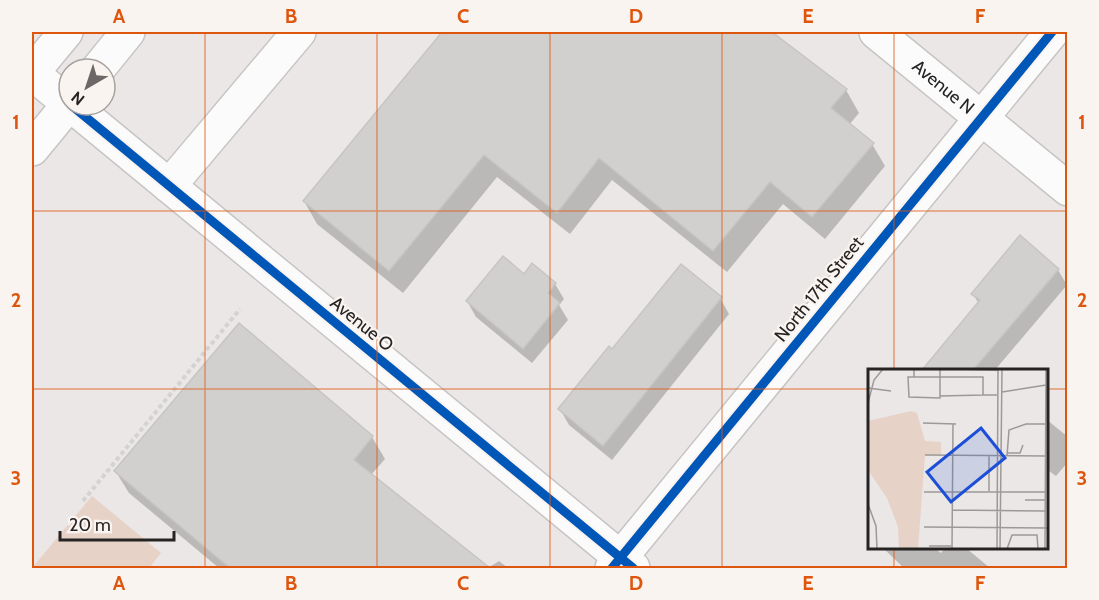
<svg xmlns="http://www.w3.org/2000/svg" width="1099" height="600" font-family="Cabin,sans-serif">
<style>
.green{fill:#e7d2c7}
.shadow{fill:#0003}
.building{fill:#d2d0ce;stroke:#c7c5c4;stroke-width:1.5}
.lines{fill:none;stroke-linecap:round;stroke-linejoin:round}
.minor-casing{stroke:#c7c5c4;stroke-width:36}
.major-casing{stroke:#c7c5c4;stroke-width:36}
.path{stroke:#d4d3d3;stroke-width:4;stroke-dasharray:4.5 3;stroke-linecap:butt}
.minor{stroke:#fcfbfb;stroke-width:33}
.major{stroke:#fcfbfb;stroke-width:33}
.cycleway-casing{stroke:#faf4f1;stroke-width:13}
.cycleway{stroke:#0057b8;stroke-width:9}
.grid{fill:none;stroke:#de560d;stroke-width:1.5;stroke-opacity:0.55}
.labels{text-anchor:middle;stroke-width:4.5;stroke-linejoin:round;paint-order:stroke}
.street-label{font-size:18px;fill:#262423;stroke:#faf4f1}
.inset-road{fill:none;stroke:#9c9998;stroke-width:1.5}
.view{fill:#1d4ed8;fill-opacity:0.15;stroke:#1d4ed8;stroke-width:3}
.inset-edge{fill:none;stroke:#262423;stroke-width:3}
.neatline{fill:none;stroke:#de560d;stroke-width:2}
.grid-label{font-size:20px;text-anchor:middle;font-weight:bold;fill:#de560d}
</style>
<rect width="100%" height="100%" fill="#eae7e6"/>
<polygon class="green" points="92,496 161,553 149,568 32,568"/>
<g class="shadow">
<polygon points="443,32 770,32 846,90 859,113 849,125 872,144 885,166 825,239 783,204 727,272 612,180 570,234 497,177 403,293 317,224 304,201"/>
<polygon points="1058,270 1067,285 995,370 924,370 979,304 973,294"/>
<polygon points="555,284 564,299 559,305 568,320 532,363 476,317 467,301"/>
<polygon points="720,298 729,314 612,460 569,425 560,409 613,351"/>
<polygon points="239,325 372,437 385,459 371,475 487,568 219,568 129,493 116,472"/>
<polygon points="1046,419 1068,437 1068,462 1056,476 1046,469"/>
<polygon points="883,548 934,548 941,553 945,548 966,548 990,568 904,568"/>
<polygon points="499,561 508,568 488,568"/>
</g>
<g class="building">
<polygon points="442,32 772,32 847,89 831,108 874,143 812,217 770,182 713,251 599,158 557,213 484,155 389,271 303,201"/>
<polygon points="1020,235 1059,269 973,370 922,370 980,300 971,294"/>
<polygon points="503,256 524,274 532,263 556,283 548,293 560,303 523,349 466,301"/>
<polygon points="681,264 722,297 603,446 558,409 609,346 612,349"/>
<polygon points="239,323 373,436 354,460 490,568 230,568 114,471"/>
</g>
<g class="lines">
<g class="minor-casing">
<g id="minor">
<path id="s1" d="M876,32L1068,189"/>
<polyline points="32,73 69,104"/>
<polyline points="71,105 633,568"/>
<polyline points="169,186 299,32"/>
<polyline points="612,568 1052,32"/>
</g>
</g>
<g class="major-casing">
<g id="major">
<polyline points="98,69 128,32"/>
<polyline points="32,73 66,32"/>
<polyline points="32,149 69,104"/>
</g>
</g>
<polyline class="path" points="83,501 240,309"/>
<use href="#minor" class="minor"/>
<use href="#major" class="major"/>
<g class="cycleway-casing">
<g id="cycleway">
<polyline points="71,105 633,568"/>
<polyline points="612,568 1052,32"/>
</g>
</g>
<use href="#cycleway" class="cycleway"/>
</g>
<path class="grid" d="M205,32V568M377,32V568M550,32V568M722,32V568M894,32V370M32,211H1068M32,389H870M1046,389H1068M894,548V568"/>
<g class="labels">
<g class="street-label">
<text dy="6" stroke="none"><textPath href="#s1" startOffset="87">Avenue N</textPath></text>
<text transform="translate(819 289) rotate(-51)" y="6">North 17th Street</text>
<text transform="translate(362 324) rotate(39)" y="6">Avenue O</text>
</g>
</g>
<g transform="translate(868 369)">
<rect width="180" height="180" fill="#eae7e6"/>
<path d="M43,42L49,44L57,72L73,73V86H57L50,180H31L30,158L19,129L0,101V52Z" fill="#e7d2c7"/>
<path class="inset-road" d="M46,0V8H115V26H129M90,0L130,1M46,8H40L41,28L72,29V0M0,19L23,22M134,23L178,16M72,27L115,26M0,34L6,11L15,0M55,54L88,55M139,84H152L155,76M57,86L178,87M139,87L141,61L158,55H178M121,122V86M56,123H177M157,131H177M0,135L8,157L9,180M84,141L177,142M56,158L180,159M61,177H83M84,180L85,55M129,180L130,0M132,180L134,0M139,180L144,166H169L170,180M177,180L178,0"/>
<path class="view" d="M113,59L137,89L83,133L59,103Z"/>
<rect width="180" height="180" class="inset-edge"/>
</g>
<rect width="1099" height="600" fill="none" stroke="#faf4f1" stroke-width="66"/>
<g transform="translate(87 87) rotate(219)"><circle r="28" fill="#faf4f1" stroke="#a5a19f" stroke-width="1.5"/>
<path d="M0-4.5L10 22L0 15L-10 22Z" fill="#6b6867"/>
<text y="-9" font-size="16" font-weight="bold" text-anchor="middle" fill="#262423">N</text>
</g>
<path d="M60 531v9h114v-9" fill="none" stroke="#262423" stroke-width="3"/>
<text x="69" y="531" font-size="18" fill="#262423" stroke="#faf4f1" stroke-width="4.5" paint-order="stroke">20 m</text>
<rect x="33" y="33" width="1033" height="534" class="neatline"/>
<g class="grid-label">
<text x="119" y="23">A</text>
<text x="291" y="23">B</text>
<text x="463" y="23">C</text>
<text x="636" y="23">D</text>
<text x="808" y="23">E</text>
<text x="980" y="23">F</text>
<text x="16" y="129">1</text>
<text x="1082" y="129">1</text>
<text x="16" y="307">2</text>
<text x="1082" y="307">2</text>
<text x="16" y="485">3</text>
<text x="1082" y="485">3</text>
<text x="119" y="590">A</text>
<text x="291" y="590">B</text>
<text x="463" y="590">C</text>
<text x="636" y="590">D</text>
<text x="808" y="590">E</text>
<text x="980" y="590">F</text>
</g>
</svg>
